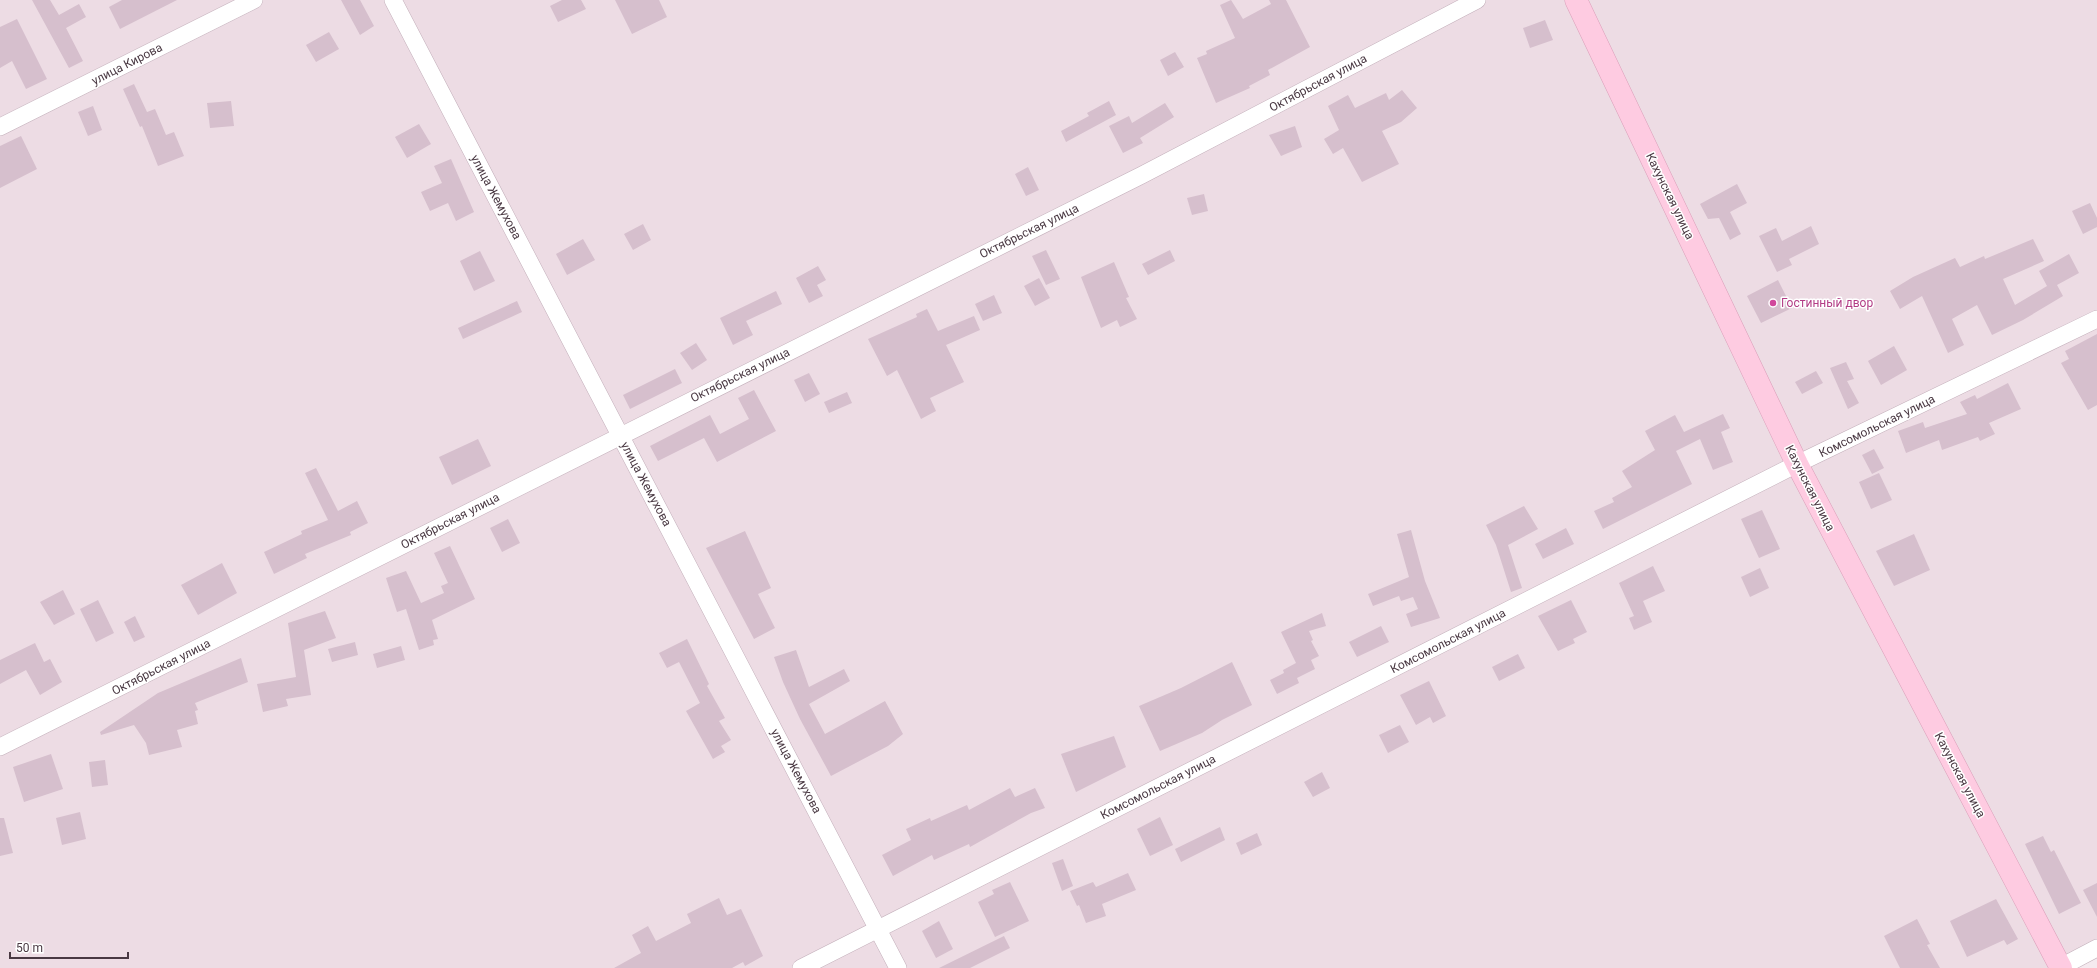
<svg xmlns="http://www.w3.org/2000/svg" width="2097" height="968" font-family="Roboto,sans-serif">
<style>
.residential{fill:#eddce4}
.building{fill:#d6bfcd}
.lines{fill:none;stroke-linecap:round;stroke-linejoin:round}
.street-casing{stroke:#c3afba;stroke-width:18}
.secondary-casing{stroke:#da9fb9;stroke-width:23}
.street{stroke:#fff;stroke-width:17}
.secondary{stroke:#fecbe1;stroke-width:22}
.hotel-dot{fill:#d1479c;stroke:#fff;stroke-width:1.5}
.labels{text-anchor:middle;stroke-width:3;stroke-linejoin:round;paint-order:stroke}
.street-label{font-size:12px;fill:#493842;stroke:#fff}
.hotel-label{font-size:12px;fill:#b23c85;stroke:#fff;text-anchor:start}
</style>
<rect width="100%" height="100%" fill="#f5eaef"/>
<polygon class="residential" points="0,0 2097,0 2097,948 2059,968 0,968"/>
<g class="building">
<polygon points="32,0 50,0 59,15 79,4 86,17 66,28 83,61 69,68"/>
<polygon points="122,0 177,0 120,29 109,7"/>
<polygon points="341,0 360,0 374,26 360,35"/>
<polygon points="562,0 581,0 586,9 558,22 550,6"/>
<polygon points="615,0 659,0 667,17 632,34"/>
<polygon points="1231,0 1243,19 1271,4 1269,0 1286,0 1310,47 1268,70 1270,75 1249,86 1250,88 1216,103 1197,58 1207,54 1206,51 1235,38 1220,5"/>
<polygon points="17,19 47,79 26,89 12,61 0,68 0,27"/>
<polygon points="1545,20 1553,40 1530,48 1523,28"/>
<polygon points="329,32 339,49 316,62 306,45"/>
<polygon points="1175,52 1184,67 1168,76 1160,60"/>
<polygon points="134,84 147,112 155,109 166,135 174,132 184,156 158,166 142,126 140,127 123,89"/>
<polygon points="1402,90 1417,108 1401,122 1382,131 1399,164 1362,182 1343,148 1333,154 1324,139 1339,130 1328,106 1348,95 1355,108 1386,93 1389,100"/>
<polygon points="231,101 234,126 210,128 207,103"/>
<polygon points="1109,101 1116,115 1066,142 1061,131 1089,116 1087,113"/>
<polygon points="1165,103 1174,117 1140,138 1143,143 1123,153 1109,126 1129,116 1132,123"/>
<polygon points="93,106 102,130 88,136 78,112"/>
<polygon points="419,124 431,144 407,158 395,137"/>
<polygon points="1295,126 1302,147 1281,156 1269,135"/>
<polygon points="21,136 37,169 0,188 0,146"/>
<polygon points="451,159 474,212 456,221 448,203 430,211 421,192 442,183 434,166"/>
<polygon points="1028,167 1039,190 1026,196 1015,174"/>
<polygon points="1737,184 1747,203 1730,212 1741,234 1730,240 1719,218 1708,219 1700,204"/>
<polygon points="1204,194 1208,211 1192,215 1187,198"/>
<polygon points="2090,203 2097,218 2097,227 2083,234 2072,211"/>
<polygon points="643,224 651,240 633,250 624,234"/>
<polygon points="1811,226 1819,244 1789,259 1792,265 1777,272 1759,236 1776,228 1782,241"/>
<polygon points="583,239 595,260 567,275 556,254"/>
<polygon points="2033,239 2044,261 2003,279 2015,305 2047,286 2039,271 2069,254 2079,273 2057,285 2063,296 2023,320 1992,335 1977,305 1952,319 1964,345 1948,353 1922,296 1900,309 1890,291 1913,277 1955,258 1960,267 1984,256 1985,259"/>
<polygon points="1046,250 1060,279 1046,285 1032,256"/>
<polygon points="1170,250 1175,261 1148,275 1142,264"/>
<polygon points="480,251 495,281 474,291 460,261"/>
<polygon points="1114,262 1129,297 1126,298 1137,319 1120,327 1117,320 1101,328 1081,277"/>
<polygon points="818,266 826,280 817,285 823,296 809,303 796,278"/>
<polygon points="1039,278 1050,298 1035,306 1024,286"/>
<polygon points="1778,280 1792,308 1761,323 1747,296"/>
<polygon points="776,291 782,304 746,321 753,335 733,345 720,318"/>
<polygon points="994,295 1002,313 983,321 975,304"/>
<polygon points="517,301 522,312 463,339 458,328"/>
<polygon points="927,309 938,331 974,316 980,330 946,345 964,382 930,398 936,411 921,419 897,370 887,376 868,339 917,317 916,314"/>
<polygon points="2097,334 2097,405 2088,410 2061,363 2069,359 2065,351"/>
<polygon points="696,343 707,360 692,370 680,353"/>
<polygon points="1894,346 1907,370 1881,385 1868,361"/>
<polygon points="1846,362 1854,379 1847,381 1859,403 1848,409 1830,368"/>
<polygon points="675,369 682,383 630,409 623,395"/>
<polygon points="1816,371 1823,383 1802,394 1795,382"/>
<polygon points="809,373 820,394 805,402 794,380"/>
<polygon points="2008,383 2021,409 1989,423 1995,434 1980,441 1978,437 1942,450 1939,440 1906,453 1898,431 1923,422 1925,428 1967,414 1960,402 1975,395 1977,399"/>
<polygon points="754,390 776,431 717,462 704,438 658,461 650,446 710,415 720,434 749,419 738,398"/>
<polygon points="847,392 852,403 829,413 824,402"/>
<polygon points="1723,414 1730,428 1721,432 1733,462 1713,470 1700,439 1676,451 1692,484 1603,529 1594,511 1614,502 1612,498 1632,487 1622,471 1655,450 1645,431 1675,415 1684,432"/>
<polygon points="478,439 491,466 452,485 439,457"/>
<polygon points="1874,449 1884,468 1872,474 1862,455"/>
<polygon points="316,468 338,511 357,501 368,523 350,532 351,535 305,554 307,558 274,574 264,552 302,534 301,531 328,520 305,473"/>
<polygon points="1879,473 1892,500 1871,509 1859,482"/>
<polygon points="1524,506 1538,529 1508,545 1522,588 1511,592 1496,545 1486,525"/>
<polygon points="1762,510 1780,549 1759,558 1741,519"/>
<polygon points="508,519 520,543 502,552 490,528"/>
<polygon points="1566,528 1574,544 1543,559 1535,544"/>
<polygon points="1411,530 1425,581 1440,618 1411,627 1406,614 1418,609 1413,597 1401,601 1399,596 1373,606 1368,594 1409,577 1397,534"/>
<polygon points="745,531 771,588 758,594 775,628 754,639 706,548"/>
<polygon points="1914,534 1930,570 1894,586 1876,551"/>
<polygon points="450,546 475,599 432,620 438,639 433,640 434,645 419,650 406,609 397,612 386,578 406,571 421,603 444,593 441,586 448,583 434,553"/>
<polygon points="222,563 237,593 198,615 181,585"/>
<polygon points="1653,566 1665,591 1643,601 1652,622 1634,630 1629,618 1634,616 1619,583"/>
<polygon points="1760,568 1769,588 1750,597 1741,577"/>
<polygon points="63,590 75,614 54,625 40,602"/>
<polygon points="98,600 114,633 96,642 80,609"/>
<polygon points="1571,600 1587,632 1573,639 1575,643 1558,651 1538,616"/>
<polygon points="325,611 336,638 304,650 311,695 286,699 288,706 263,712 257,684 296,677 288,623"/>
<polygon points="1322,613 1326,626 1309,631 1313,640 1311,641 1319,656 1311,660 1315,669 1297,678 1299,683 1277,694 1270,680 1284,673 1283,670 1296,663 1281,632"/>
<polygon points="135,616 145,637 134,642 124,622"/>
<polygon points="1381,626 1389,642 1357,657 1349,642"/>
<polygon points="687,639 709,684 707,686 725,718 719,721 731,740 721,746 725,752 713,759 686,711 700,703 679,662 667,668 659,653"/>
<polygon points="355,642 358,655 332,662 328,649"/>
<polygon points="35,643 44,662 50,659 62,682 40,695 26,670 0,684 0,660"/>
<polygon points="401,646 405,660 377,668 373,654"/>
<polygon points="796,650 809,687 844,669 850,681 809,704 825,734 885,701 903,734 888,746 831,776 800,719 783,682 774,657"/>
<polygon points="1518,654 1525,668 1499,681 1492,667"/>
<polygon points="241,658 248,682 195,703 198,710 195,711 198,724 177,730 182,747 149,755 146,743 134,725 101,735 100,732 158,693"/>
<polygon points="1232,662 1252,705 1222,720 1202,733 1160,751 1139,706 1181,688"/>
<polygon points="1429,681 1446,716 1433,723 1430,717 1416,725 1400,695"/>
<polygon points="1400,725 1409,742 1388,753 1379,735"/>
<polygon points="1114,736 1126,767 1076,792 1061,754"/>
<polygon points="51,754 63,789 24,802 13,767"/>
<polygon points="105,760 108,785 92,787 89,762"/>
<polygon points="1322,772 1330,788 1313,797 1304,782"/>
<polygon points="1010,788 1015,797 1035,788 1045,808 1031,813 970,847 969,844 934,860 932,855 893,876 882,855 911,840 906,829 930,818 931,821 967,805 969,810"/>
<polygon points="80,812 86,839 62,845 56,818"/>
<polygon points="1160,817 1173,845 1150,856 1137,829"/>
<polygon points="0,818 4,818 13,853 0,856"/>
<polygon points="1220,827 1225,840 1181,862 1175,849"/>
<polygon points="1257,833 1262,845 1241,855 1236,843"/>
<polygon points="2043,836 2051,852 2054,850 2081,903 2059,914 2025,844"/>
<polygon points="1063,859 1073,886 1062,891 1052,863"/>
<polygon points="1128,873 1136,890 1102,904 1106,916 1086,923 1079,905 1077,906 1070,891 1093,882 1096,887"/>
<polygon points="1010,882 1029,921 995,937 978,902 994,894 992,890"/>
<polygon points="2097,883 2097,917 2083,890"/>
<polygon points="719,898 727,915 741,909 763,956 745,966 743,962 732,968 614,968 641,953 632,935 648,926 656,941 691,923 687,914"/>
<polygon points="1996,899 2018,939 2007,945 2004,940 1967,957 1950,921"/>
<polygon points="1917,919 1930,944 1927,945 1940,968 1900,968 1884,936"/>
<polygon points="939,921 953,949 936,958 922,931"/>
<polygon points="1004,936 1010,948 970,968 939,968"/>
</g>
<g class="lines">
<g class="street-casing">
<g id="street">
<polyline points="393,0 898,968"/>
<polyline points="0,127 254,0"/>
<polyline points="0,747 1142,175 1477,0"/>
<polyline points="801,968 1797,464 2097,319"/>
<polyline points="2059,968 2097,948"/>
</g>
</g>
<g class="secondary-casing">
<polyline id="secondary" points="1576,0 1797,464 2061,968"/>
</g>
<use href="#street" class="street"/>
<use href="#secondary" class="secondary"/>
</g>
<circle class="hotel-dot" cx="1773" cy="303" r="4"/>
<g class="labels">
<g class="street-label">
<text transform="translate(127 64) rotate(-27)" y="4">улица Кирова</text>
<text transform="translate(1318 83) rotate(-28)" y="4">Октябрьская улица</text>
<text transform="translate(1670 196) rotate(64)" y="4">Кахунская улица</text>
<text transform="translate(496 197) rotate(62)" y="4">улица Жемухова</text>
<text transform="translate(1029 231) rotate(-26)" y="4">Октябрьская улица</text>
<text transform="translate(740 375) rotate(-26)" y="4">Октябрьская улица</text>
<text transform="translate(1877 426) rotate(-26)" y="4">Комсомольская улица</text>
<text transform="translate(646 484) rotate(62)" y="4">улица Жемухова</text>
<text transform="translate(1810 488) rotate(63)" y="4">Кахунская улица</text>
<text transform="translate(450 521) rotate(-27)" y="4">Октябрьская улица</text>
<text transform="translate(1448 641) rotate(-27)" y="4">Комсомольская улица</text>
<text transform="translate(161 667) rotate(-27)" y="4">Октябрьская улица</text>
<text transform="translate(796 771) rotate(62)" y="4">улица Жемухова</text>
<text transform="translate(1960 775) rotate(62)" y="4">Кахунская улица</text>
<text transform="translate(1158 787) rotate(-27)" y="4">Комсомольская улица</text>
</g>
<g class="hotel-label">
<text x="1781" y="307">Гостинный двор</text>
</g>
</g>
<path d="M10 952v6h118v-6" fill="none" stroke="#493842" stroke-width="2"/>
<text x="16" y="952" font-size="12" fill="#493842" stroke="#ffffff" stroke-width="3" paint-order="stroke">50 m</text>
</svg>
